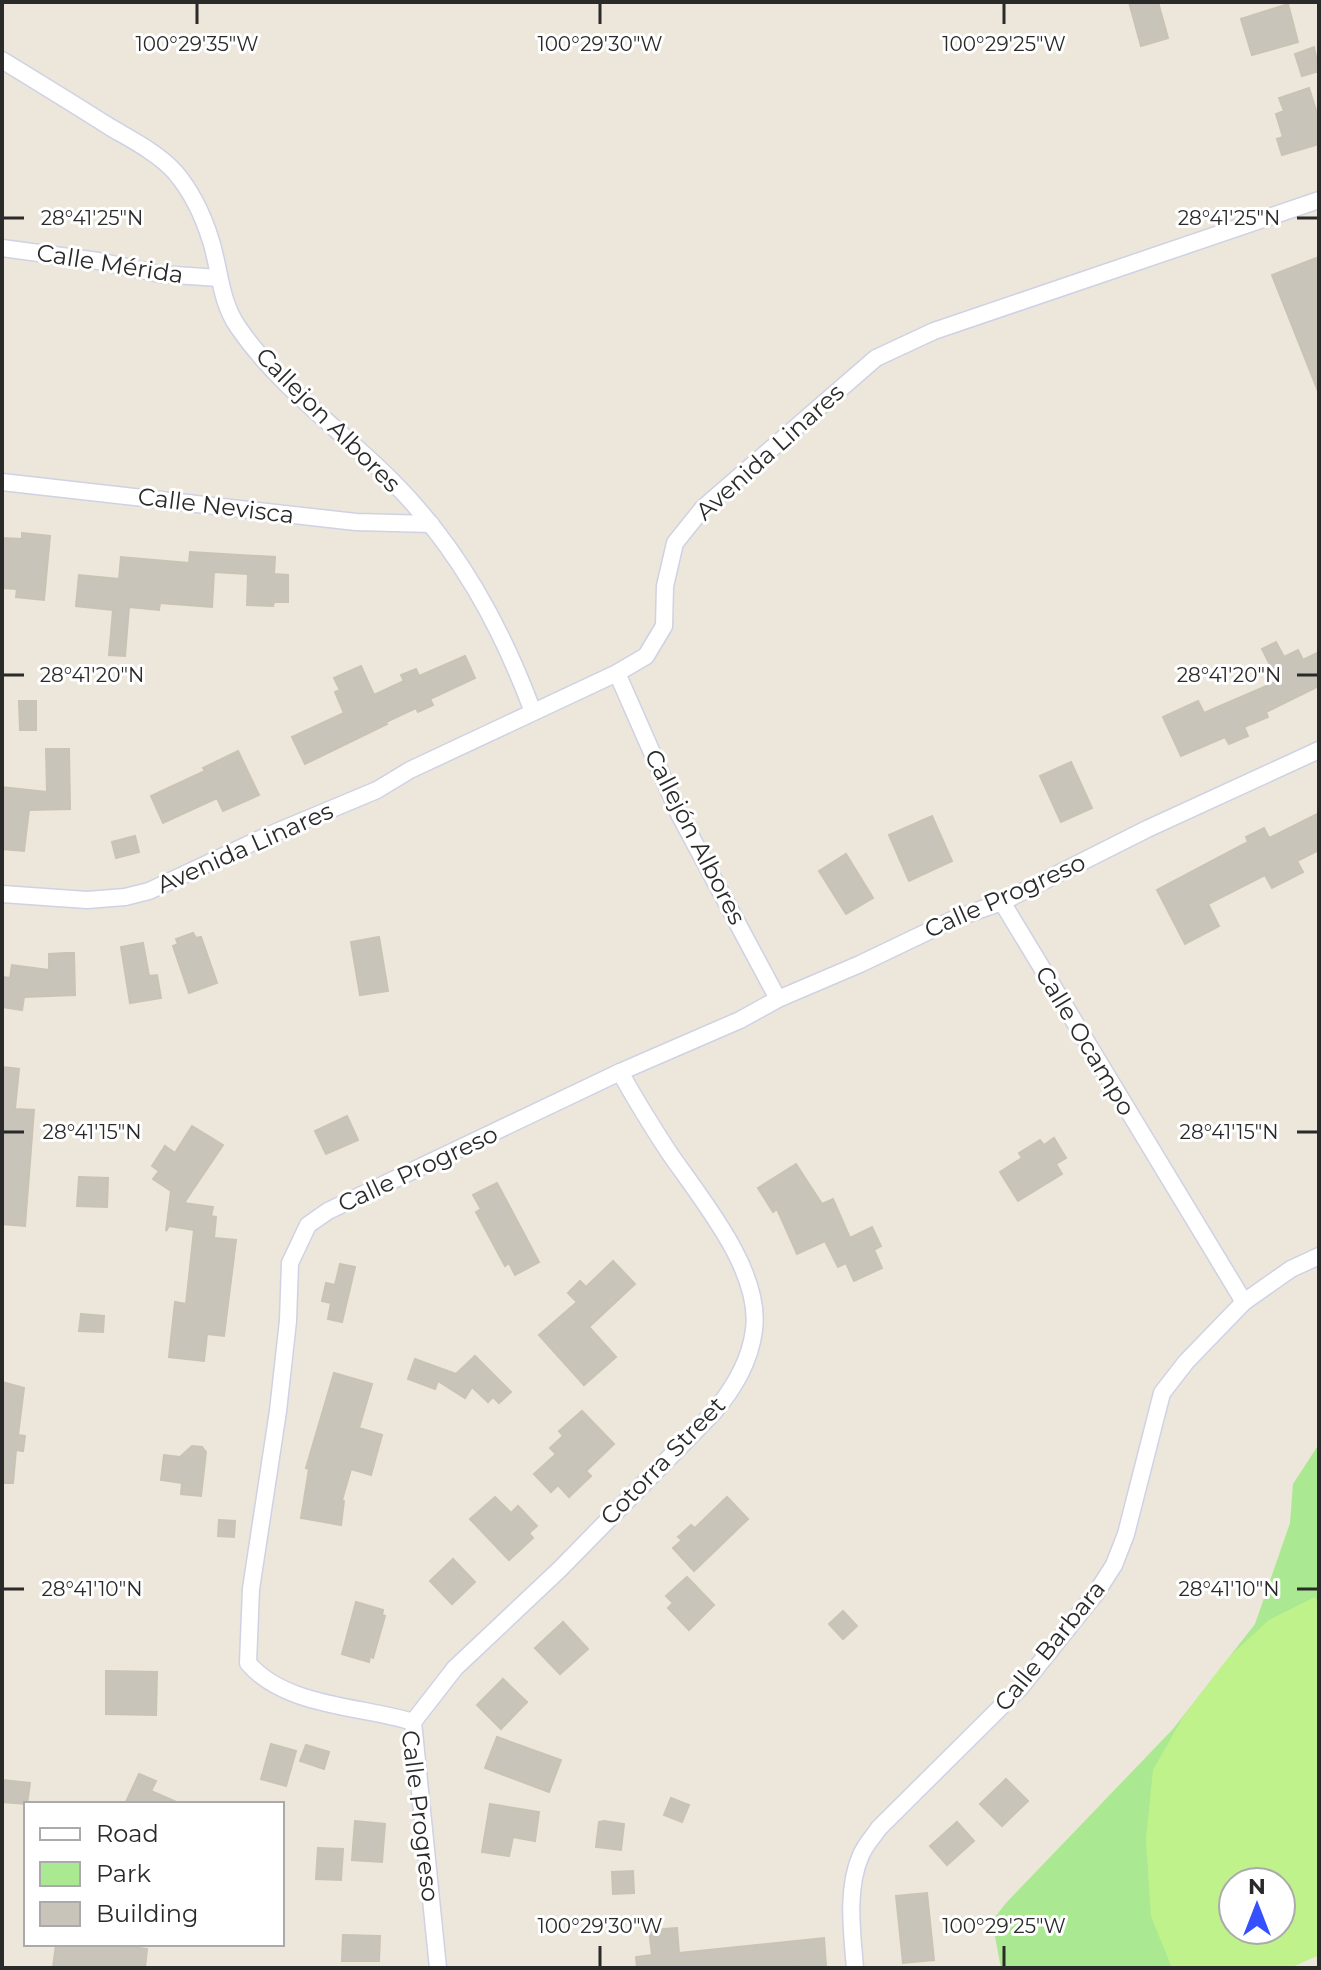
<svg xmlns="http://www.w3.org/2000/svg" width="1321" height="1970" font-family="Montserrat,sans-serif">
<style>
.green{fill:#aae991;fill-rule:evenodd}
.pitch{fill:#c0f28c;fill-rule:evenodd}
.building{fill:#c8c4b9;stroke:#c9c3b4;stroke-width:2}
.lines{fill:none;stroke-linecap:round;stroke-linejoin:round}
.minor-casing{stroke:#cfd2e4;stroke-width:19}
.minor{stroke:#fff;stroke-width:16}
.ticks{fill:none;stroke:#2a2a2a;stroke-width:3}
.labels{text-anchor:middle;stroke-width:6;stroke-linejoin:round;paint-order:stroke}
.street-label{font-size:24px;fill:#2a2a2a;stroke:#fff}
.ticks-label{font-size:20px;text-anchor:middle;fill:#2a2a2a;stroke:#fff;stroke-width:6;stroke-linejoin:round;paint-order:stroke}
</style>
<rect width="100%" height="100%" fill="#ede6da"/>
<path class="green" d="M1319,1444V1955L1289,1968H1001L992,1921L1006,1903L1173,1729L1255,1624L1290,1523L1293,1484ZM1233,1882H1281V1930H1233Z"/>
<path class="pitch" d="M1315,1597L1319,1604V1955L1289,1968H1172L1151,1916L1146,1839L1153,1770L1183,1717L1228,1658L1269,1620ZM1233,1882H1281V1930H1233Z"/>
<g class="building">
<polygon points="1129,2 1158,2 1168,38 1141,46"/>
<polygon points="1288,4 1298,42 1252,55 1241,19"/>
<polygon points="1314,47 1319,71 1302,76 1295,54"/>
<polygon points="1309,88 1319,120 1319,144 1282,155 1277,139 1283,137 1276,114 1284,111 1279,98"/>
<polygon points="1319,257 1319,391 1318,391 1272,275"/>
<polygon points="22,533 50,536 44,600 16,597 17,589 2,588 2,538 22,539"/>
<polygon points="190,552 275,557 274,574 288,575 288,602 274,602 273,606 247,605 248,574 214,572 212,607 160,603 159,610 129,607 125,656 109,655 113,610 76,606 79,575 119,579 121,557 189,563"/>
<polygon points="1276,642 1284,657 1298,650 1303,660 1319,652 1319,686 1266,712 1268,717 1244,727 1248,736 1229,744 1225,737 1181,756 1163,717 1198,701 1204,713 1278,681 1262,649"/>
<polygon points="465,656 475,678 430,699 433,705 418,712 416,708 386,722 387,724 305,764 292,737 344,713 335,692 340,690 334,678 361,666 374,695 404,681 401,675 416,669 419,676"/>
<polygon points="19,701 36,701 36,730 20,730"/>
<polygon points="46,749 69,749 70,809 29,810 24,851 2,849 2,787 47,792"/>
<polygon points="238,751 259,795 223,811 217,798 163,823 151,796 205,771 203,768"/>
<polygon points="1071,762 1092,808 1061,822 1040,776"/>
<polygon points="1319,813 1319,850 1297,861 1303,872 1272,888 1265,875 1208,904 1219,926 1185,944 1157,890 1248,842 1246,837 1264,828 1269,838"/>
<polygon points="932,816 952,861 909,881 889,835"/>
<polygon points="135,836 139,852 116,858 112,842"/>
<polygon points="846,854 873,898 846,914 819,871"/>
<polygon points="193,933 196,938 201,937 217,983 189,993 173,946 178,944 176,939"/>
<polygon points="379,937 388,991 360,995 351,942"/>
<polygon points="143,943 149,976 157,975 161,998 130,1003 121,947"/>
<polygon points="66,953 74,953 75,995 24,997 22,1010 2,1007 2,977 10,978 12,965 49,970 49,954"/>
<polygon points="2,1067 19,1069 15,1109 34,1110 25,1226 2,1224"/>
<polygon points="347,1116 358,1140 326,1154 315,1131"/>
<polygon points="192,1126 223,1145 184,1203 213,1207 211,1216 216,1217 214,1238 236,1240 224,1336 207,1334 204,1361 169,1357 175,1302 186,1304 194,1230 169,1226 166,1231 171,1191 153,1179 159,1171 152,1166 165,1146 175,1153"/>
<polygon points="1054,1138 1066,1158 1056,1164 1062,1174 1018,1201 1000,1172 1022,1158 1019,1153 1040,1140 1044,1145"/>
<polygon points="796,1164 822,1204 833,1199 850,1238 872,1227 881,1246 874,1250 882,1268 854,1281 846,1263 838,1267 825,1241 797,1254 777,1209 773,1212 758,1188"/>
<polygon points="79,1177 108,1178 107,1207 77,1206"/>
<polygon points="497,1183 539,1262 515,1275 509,1263 505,1266 476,1212 481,1209 473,1195"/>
<polygon points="613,1261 635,1284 589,1327 616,1357 584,1385 539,1335 577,1302 568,1293 580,1281 586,1287"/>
<polygon points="340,1264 355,1267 342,1322 328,1319 331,1303 322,1301 326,1283 335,1285"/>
<polygon points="81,1314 104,1316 103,1332 79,1331"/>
<polygon points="475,1356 511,1392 499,1403 493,1397 488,1402 472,1387 465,1398 438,1381 435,1389 408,1379 415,1359 456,1374"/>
<polygon points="334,1373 372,1384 359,1428 382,1435 371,1475 351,1469 342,1500 344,1501 341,1525 301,1518 309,1469 306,1468"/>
<polygon points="2,1382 24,1388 18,1435 25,1436 23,1451 16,1450 13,1483 2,1483"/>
<polygon points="582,1411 614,1444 586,1471 591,1476 569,1497 558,1485 551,1492 534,1474 556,1454 550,1448 563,1436 559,1431"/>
<polygon points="192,1446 202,1447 206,1452 201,1496 181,1494 182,1483 161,1480 164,1455 180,1457"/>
<polygon points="495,1497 511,1513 518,1506 537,1526 529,1533 533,1538 509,1560 470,1519"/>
<polygon points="727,1497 748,1519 694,1571 673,1548 682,1540 678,1537 691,1525 695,1528"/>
<polygon points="219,1520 235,1521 234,1537 218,1536"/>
<polygon points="453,1559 475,1582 452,1604 430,1581"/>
<polygon points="687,1577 714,1605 689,1630 668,1608 673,1603 666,1596"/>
<polygon points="356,1602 383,1610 382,1615 385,1616 373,1658 370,1656 369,1662 342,1654"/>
<polygon points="843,1611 857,1626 843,1639 829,1624"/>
<polygon points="563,1622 588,1649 560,1674 535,1648"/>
<polygon points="106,1671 157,1672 156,1715 106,1714"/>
<polygon points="503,1679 527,1702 501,1729 477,1705"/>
<polygon points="497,1737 561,1760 549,1792 485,1768"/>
<polygon points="271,1744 296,1751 286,1786 261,1779"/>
<polygon points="306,1745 329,1752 324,1769 300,1761"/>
<polygon points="139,1774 156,1781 151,1791 181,1804 125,1804"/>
<polygon points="1006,1779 1028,1801 1002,1826 980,1804"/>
<polygon points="2,1780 30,1783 27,1804 2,1802"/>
<polygon points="671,1798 689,1805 682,1822 664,1815"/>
<polygon points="490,1804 539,1812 535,1841 513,1837 509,1856 482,1852"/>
<polygon points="355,1821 385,1824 382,1862 352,1860"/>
<polygon points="604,1821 624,1824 621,1850 596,1847 599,1822"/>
<polygon points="957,1822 974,1841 947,1865 930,1846"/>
<polygon points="318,1848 343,1849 341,1880 316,1879"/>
<polygon points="633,1871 634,1893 613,1894 612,1872"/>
<polygon points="927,1893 934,1960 903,1963 896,1896"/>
<polygon points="677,1928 679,1953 824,1938 826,1966 637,1968 636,1957 652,1955 649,1930"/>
<polygon points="343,1935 380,1936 379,1961 342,1961"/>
<polygon points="56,1944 103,1944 147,1949 145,1968 53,1968"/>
</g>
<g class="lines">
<g class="minor-casing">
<g id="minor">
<path d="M2,60C38,82 74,104 110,127C132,140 158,153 175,172C192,192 203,215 211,241C220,270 220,301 238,327C279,387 341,430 392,481C458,547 501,626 533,712"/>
<polyline points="2,248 98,261 160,274 219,278"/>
<polyline points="2,482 356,522 431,524"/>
<polyline points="617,673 679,814 778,999"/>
<polyline points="2,894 87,900 125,897 149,891 262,838 377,790 410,770 617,673 646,656 664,626 665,586 675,543 703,508 876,358 934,331 1319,200"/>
<polyline points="1002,902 1244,1302"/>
<path d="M413,1722L455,1668L559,1570L714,1412C734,1388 750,1362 754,1330C762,1270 700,1198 668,1151C651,1125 635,1099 620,1072"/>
<path d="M438,1968L413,1722C362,1706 285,1707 248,1663L251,1589L278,1411L288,1321L290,1263L308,1225L328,1211L620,1072L740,1020L778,999L860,964L954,919L1002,902L1147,829L1319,750"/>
<path d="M855,1968C852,1933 846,1888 861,1855C865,1845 873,1837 879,1828L1020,1688L1096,1593L1114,1565L1126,1534L1162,1393L1186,1362L1244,1302L1291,1269L1319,1256"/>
</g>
</g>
<use href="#minor" class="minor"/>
</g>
<path class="ticks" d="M197,4V24M600,4V24M1004,4V24M4,218H24M1297,218H1317M4,675H24M1297,675H1317M4,1132H24M1297,1132H1317M4,1589H24M1297,1589H1317M600,1946V1966M1004,1946V1966"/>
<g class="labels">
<g class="street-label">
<text transform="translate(110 264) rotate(9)" y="8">Calle Mérida</text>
<text transform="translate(328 420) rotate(45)" y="8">Callejon Albores</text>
<text transform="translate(770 452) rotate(-42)" y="8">Avenida Linares</text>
<text transform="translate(216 506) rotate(7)" y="8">Calle Nevisca</text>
<text transform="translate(695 837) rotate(63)" y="8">Callejón Albores</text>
<text transform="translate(245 848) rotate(-24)" y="8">Avenida Linares</text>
<text transform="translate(1005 896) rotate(-24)" y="8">Calle Progreso</text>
<text transform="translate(1085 1041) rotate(59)" y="8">Calle Ocampo</text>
<text transform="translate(418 1169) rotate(-25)" y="8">Calle Progreso</text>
<text transform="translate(663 1461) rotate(-46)" y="8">Cotorra Street</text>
<text transform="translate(1050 1646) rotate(-51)" y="8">Calle Barbara</text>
<text transform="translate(420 1816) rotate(83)" y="8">Calle Progreso</text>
</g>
</g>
<g class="ticks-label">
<text x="197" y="51">100°29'35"W</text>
<text x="600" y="51">100°29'30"W</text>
<text x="1004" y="51">100°29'25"W</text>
<text x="92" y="225">28°41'25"N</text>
<text x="1229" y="225">28°41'25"N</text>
<text x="92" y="682">28°41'20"N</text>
<text x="1229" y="682">28°41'20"N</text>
<text x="92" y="1139">28°41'15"N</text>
<text x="1229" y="1139">28°41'15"N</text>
<text x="92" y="1596">28°41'10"N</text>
<text x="1229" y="1596">28°41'10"N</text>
<text x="600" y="1933">100°29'30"W</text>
<text x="1004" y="1933">100°29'25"W</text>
</g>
<rect width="1321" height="1970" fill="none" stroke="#2a2a2a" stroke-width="8"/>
<rect x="24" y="1802" width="260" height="144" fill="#ffffff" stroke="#aaaaaa" stroke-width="2"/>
<rect x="40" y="1828" width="40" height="12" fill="#ffffff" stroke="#aaaaaa" stroke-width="2"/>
<text x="96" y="1842" font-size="24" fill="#2a2a2a">Road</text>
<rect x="40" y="1862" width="40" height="24" fill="#aae991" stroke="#aaaaaa" stroke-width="2"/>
<text x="96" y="1882" font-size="24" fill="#2a2a2a">Park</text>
<rect x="40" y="1902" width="40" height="24" fill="#c8c4b9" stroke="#aaaaaa" stroke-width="2"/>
<text x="96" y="1922" font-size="24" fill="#2a2a2a">Building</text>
<g transform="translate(1257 1906)"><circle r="38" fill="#ffffff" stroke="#aaaaaa" stroke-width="2"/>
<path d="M0-6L14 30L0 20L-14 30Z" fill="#364fff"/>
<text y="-12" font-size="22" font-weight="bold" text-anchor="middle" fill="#2a2a2a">N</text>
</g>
</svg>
